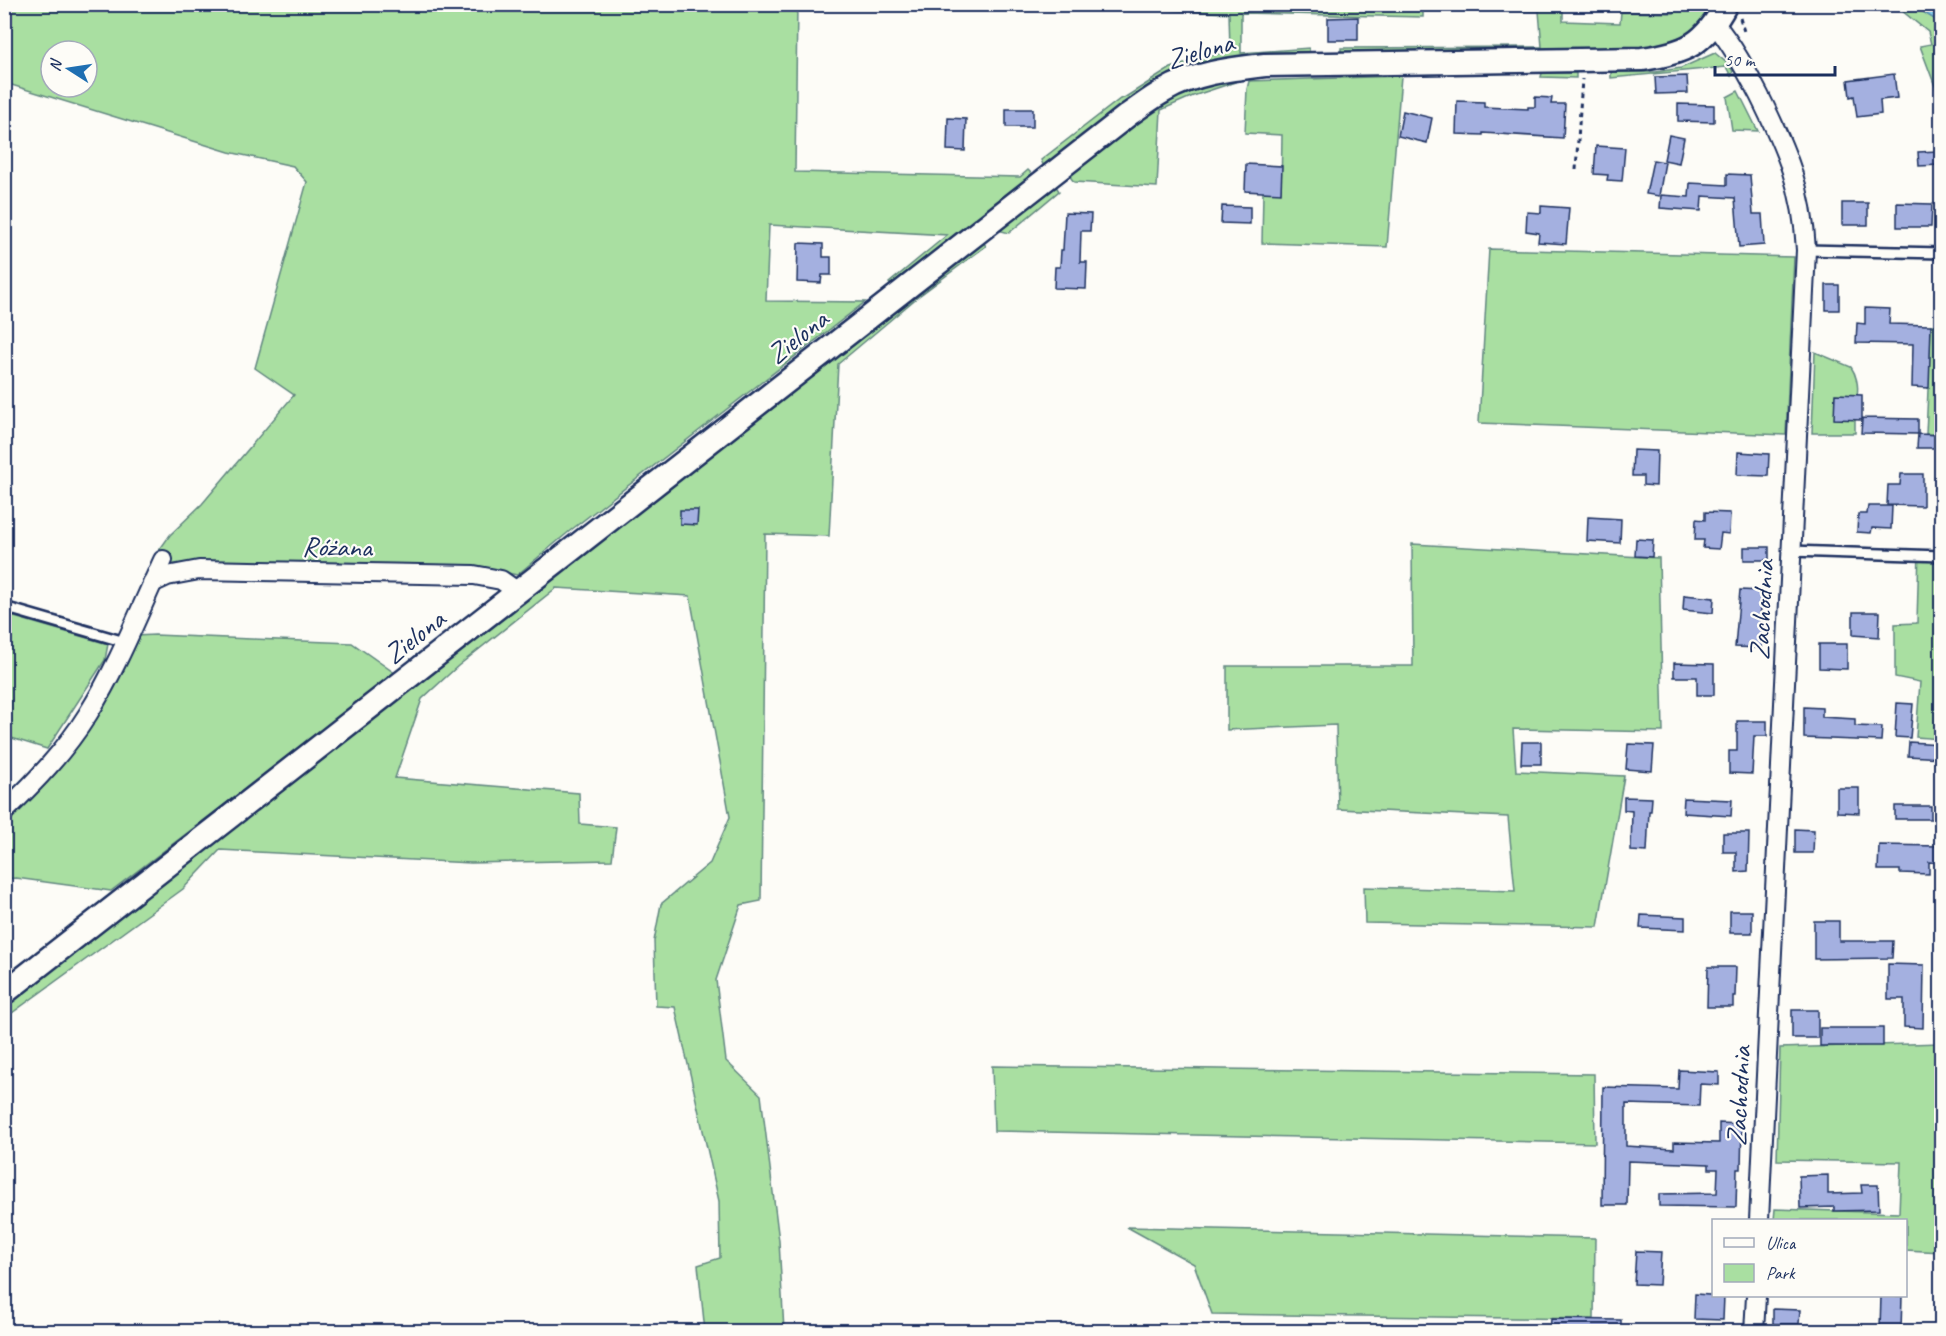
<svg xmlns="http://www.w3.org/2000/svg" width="1946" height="1336" font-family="Caveat,sans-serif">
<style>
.green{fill:#a9dfa1;stroke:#628780;stroke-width:1.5;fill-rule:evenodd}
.water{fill:#89cfea;stroke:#5d8fb2;stroke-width:1.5}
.building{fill:#a4b0e0;stroke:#1b2f5e;stroke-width:1.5}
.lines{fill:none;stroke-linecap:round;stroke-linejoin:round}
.service-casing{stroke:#1b2f5e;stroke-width:14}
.minor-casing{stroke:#1b2f5e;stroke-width:22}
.tertiary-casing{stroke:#1b2f5e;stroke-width:27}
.path{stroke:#1b2f5e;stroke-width:3;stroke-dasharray:4.5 4.5;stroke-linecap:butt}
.service{stroke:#fdfcf7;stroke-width:9}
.minor{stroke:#fdfcf7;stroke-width:18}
.tertiary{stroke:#fdfcf7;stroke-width:22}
.labels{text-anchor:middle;stroke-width:4.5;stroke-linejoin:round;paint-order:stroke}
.street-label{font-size:28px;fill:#1b2f5e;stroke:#fdfcf7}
</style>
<rect width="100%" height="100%" fill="#fdfcf7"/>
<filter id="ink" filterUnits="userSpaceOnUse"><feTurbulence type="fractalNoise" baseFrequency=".0167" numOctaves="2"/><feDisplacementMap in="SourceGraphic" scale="12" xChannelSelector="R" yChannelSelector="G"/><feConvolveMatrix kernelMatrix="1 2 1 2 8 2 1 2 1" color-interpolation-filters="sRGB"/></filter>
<g filter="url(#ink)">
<g class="green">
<polygon points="1563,4 1563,21 1620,23 1621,12 1674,13 1673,5 1714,5 1704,24 1666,49 1341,54 1341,48 1542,47 1539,11 1423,10 1423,17 1241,13 1241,53 1309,48 1309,54 1242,58 1045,169 1041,160 1120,99 1124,98 1171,68 1230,50 1229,13 1162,10 1162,5"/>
<path d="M4,5H797L795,172L1020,177L1028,170L1035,177L895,288L889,283L947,235L769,225L766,301L865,302L571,530L517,575L485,568L206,561L173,568L143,585L155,556L170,535L202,504L294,395L255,368L307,182L293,166L229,152L5,83ZM51,51H87V87H51Z"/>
<polygon points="1888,5 1912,5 1936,20 1941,21 1941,102 1920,46 1931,44 1928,32 1902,11"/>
<polygon points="1715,53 1728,64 1733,71 1731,76 1726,67 1611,78 1611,72 1656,72 1681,68"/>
<polygon points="1542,73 1576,73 1576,78 1541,77"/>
<polygon points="1230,75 1235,82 1193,96 1161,110 1157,187 1074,182 1068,174 1144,115 1184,92"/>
<polygon points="1401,76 1387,247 1262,243 1263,192 1281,192 1282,135 1245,133 1247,89 1249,81"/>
<polygon points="1738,91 1758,131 1732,130 1727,97"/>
<polygon points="1054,183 1059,191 1009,233 994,229"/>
<polygon points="981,239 986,246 919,296 838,364 829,536 765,534 761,901 741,905 716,980 726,1061 761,1095 779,1241 784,1331 705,1331 698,1265 720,1258 719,1201 675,1007 656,1006 654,941 661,904 710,863 730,817 690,596 556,588 458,666 422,699 395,778 579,793 580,824 616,827 612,860 471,863 220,850 183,889 5,1018 5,1004"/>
<polygon points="1489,249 1794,257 1786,435 1479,423"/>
<polygon points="1931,325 1941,325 1941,435 1926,434"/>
<path d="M1815,352L1851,367C1856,374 1859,386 1857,395H1835V419H1855V433H1812Z"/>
<polygon points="1412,544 1659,558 1663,732 1513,729 1516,771 1624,776 1598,927 1365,923 1364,887 1515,891 1508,817 1338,809 1336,725 1227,730 1227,666 1413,666"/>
<polygon points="1919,550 1941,551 1941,739 1916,737 1920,682 1895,677 1895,624 1917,623"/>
<polygon points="4,614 108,644 105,660 47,749 5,736"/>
<polygon points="155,635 352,643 396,674 111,891 16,878 5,879 4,825 18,811 135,636"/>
<polygon points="1941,1043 1941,1252 1906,1250 1906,1220 1774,1220 1775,1209 1899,1213 1901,1162 1777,1160 1780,1048"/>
<polygon points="992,1066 1594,1074 1595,1143 994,1131"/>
<polygon points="1127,1227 1595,1238 1594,1319 1212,1314 1194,1264"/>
</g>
<polygon class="water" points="1912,5 1941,5 1941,21 1936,20"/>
<g class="building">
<polygon points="1358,17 1358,40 1328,40 1328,18"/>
<polygon points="1894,74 1897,98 1880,100 1881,114 1857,117 1854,96 1850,97 1848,80"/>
<polygon points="1687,76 1688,93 1656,94 1655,77"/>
<polygon points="1535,97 1552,98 1551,104 1565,104 1563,138 1483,133 1483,135 1456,134 1457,101 1484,102 1484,107 1528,109 1528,107 1535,107"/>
<polygon points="1678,104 1714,105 1714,122 1678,121"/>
<rect x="1006" y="109" width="27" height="18"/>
<polygon points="1403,111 1432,118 1427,143 1398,136"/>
<polygon points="948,118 966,119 965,151 947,150"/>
<polygon points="1669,135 1684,138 1679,163 1664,160"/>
<polygon points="1596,146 1625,148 1622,181 1607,180 1608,175 1594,174"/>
<polygon points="1938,151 1939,165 1919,166 1918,152"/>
<polygon points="1653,160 1665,162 1659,196 1646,194"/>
<polygon points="1246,164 1282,166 1281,193 1245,191"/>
<polygon points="1727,174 1750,175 1753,214 1762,214 1764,245 1739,247 1735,198 1702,196 1701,211 1660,208 1661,195 1689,197 1690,183 1727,185"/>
<rect x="1842" y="203" width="26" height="22"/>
<polygon points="1897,203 1932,204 1931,227 1897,227"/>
<polygon points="1222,206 1250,207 1250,224 1221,223"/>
<polygon points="1541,206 1569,208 1566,244 1538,242 1539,233 1526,231 1527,212 1541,213"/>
<polygon points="1065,213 1091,214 1090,231 1081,231 1080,262 1087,262 1086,289 1054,288 1055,267 1060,267 1061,250 1063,250"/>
<polygon points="798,243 823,244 823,257 831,257 831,275 822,275 821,283 797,282"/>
<rect x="1826" y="285" width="13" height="25"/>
<polygon points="1865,308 1890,309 1889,324 1931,325 1929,388 1912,387 1913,344 1856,343 1857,323 1865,324"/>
<polygon points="1835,394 1862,395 1862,420 1862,418 1918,419 1918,434 1941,435 1941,448 1917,448 1918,434 1861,433 1862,420 1834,419"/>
<polygon points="1633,450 1657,451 1656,486 1643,485 1643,476 1632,476"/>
<polygon points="1738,452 1769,454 1768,476 1737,475"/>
<polygon points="1901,474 1923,474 1923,506 1887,505 1888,485 1900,485"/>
<polygon points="1868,506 1892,506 1891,529 1872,528 1871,533 1857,532 1858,514 1867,514"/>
<polygon points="680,510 698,510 697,525 680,524"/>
<polygon points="1705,512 1730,513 1729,534 1721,533 1719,549 1703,548 1704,540 1695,540 1696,519 1705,520"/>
<polygon points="1588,517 1621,519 1620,543 1587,541"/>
<polygon points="1636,539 1653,540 1652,557 1635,556"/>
<rect x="1744" y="547" width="25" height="13"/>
<polygon points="1740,590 1762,591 1760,622 1763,622 1762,648 1735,647"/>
<polygon points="1684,595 1714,598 1713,613 1683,610"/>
<polygon points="1853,612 1880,612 1879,637 1853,635"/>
<polygon points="1819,644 1847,644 1847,669 1819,668"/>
<polygon points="1674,663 1714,664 1714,695 1697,695 1697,677 1674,677"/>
<polygon points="1897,703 1913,704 1910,738 1895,737"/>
<polygon points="1804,707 1822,708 1822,717 1855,719 1855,726 1882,727 1881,741 1804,738"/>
<polygon points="1737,721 1767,721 1767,736 1754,736 1752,774 1729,773 1729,751 1737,751"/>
<polygon points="1522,742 1541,742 1541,764 1521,764"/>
<polygon points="1909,742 1941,744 1941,758 1908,756"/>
<polygon points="1628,744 1654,745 1652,771 1626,769"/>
<polygon points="1837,788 1859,788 1859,813 1837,812"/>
<polygon points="1624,797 1652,798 1651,811 1649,811 1647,852 1631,851 1632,811 1624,810"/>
<polygon points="1684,798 1732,800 1731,816 1683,813"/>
<rect x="1895" y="806" width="36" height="13"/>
<polygon points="1795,829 1814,830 1813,853 1795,853"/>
<polygon points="1723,833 1749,833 1748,871 1736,872 1736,852 1723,852"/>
<polygon points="1879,845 1941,846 1941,863 1929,862 1929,874 1900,873 1900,870 1878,870"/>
<rect x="1730" y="911" width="22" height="22"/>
<polygon points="1641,915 1685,917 1685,930 1640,928"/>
<polygon points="1814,921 1839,921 1839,941 1893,941 1892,958 1814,959"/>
<polygon points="1888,964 1924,965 1923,1028 1904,1027 1904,999 1888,999"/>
<polygon points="1708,967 1736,967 1735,996 1733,996 1733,1007 1707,1007"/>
<rect x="1792" y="1010" width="26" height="28"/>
<rect x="1820" y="1028" width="63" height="18"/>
<polygon points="1679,1070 1719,1072 1719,1085 1700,1084 1699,1106 1626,1104 1626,1146 1674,1149 1674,1142 1719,1143 1719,1123 1742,1124 1741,1169 1737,1169 1736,1207 1659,1206 1659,1194 1717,1193 1718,1169 1709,1169 1709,1164 1628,1161 1627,1205 1602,1205 1603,1087 1678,1089"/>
<polygon points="1828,1175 1828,1194 1862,1193 1861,1185 1878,1185 1879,1210 1834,1211 1834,1207 1800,1208 1799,1176"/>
<polygon points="1636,1251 1661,1252 1659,1285 1634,1284"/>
<polygon points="1695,1294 1724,1296 1723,1320 1694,1319"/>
<polygon points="1881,1296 1902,1296 1901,1329 1880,1328"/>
<polygon points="1773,1309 1800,1310 1799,1324 1773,1324"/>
<polygon points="1551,1319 1621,1320 1621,1332 1550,1332"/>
</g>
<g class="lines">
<g class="service-casing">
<g id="service">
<polyline points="1806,250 1942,253"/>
<polyline points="1791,551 1942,556"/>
<polyline points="4,607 125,642"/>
</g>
</g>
<g class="minor-casing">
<g id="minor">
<path d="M1715,24C1733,46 1746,70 1759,95C1786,149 1803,189 1806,250L1759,1220"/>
<polyline points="152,583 167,576 199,570 474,575 501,580 518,592"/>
<path d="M4,812C35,782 65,751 88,714C118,666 139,612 163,560"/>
<polyline points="1754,1332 1756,1296"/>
</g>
</g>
<g class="tertiary-casing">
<path id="tertiary" d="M4,993L1128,115C1140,107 1151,98 1164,91C1194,73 1231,69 1265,65L1642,59C1686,53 1705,44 1726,4"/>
</g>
<g class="path">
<polyline points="1740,18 1745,35"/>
<polyline points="1576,170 1582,79"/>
</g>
<use href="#service" class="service"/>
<use href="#minor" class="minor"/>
<use href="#tertiary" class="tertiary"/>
</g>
</g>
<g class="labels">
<g class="street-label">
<text transform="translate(1200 50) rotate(-16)" y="10">Zielona</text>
<text transform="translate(797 336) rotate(-38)" y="10">Zielona</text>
<text transform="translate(337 546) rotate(1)" y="10">Różana</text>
<text transform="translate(1761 610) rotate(-87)" y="10">Zachodnia</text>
<text transform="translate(414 636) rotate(-38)" y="10">Zielona</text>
<text transform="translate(1738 1096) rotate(-87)" y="10">Zachodnia</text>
</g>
</g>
<rect width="1946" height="1336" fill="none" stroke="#fdfcf7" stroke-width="24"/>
<rect x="12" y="12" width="1922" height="1312" fill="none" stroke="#1b2f5e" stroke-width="2" filter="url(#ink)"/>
<rect x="1712" y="1219" width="195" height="78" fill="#fdfcf7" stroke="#a3aaba" stroke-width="1.5"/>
<rect x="1724" y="1238" width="30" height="9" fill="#fdfcf7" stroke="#a3aaba" stroke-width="1.5"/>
<text x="1766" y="1249" font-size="18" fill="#1b2f5e">Ulica</text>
<rect x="1724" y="1264" width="30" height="18" fill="#a9dfa1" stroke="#a3aaba" stroke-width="1.5"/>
<text x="1766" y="1279" font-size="18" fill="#1b2f5e">Park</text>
<g transform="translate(69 69) rotate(282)"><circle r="28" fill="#fdfcf7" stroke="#a3aaba" stroke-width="1.5"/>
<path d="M0-4.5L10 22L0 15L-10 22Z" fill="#1f6fb2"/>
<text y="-9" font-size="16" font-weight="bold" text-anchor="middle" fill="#1b2f5e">N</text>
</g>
<path d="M1715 66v9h120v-9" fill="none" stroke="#1b2f5e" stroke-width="3"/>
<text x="1724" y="66" font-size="18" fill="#1b2f5e" stroke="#fdfcf7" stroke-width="4.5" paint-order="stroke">50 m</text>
</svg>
